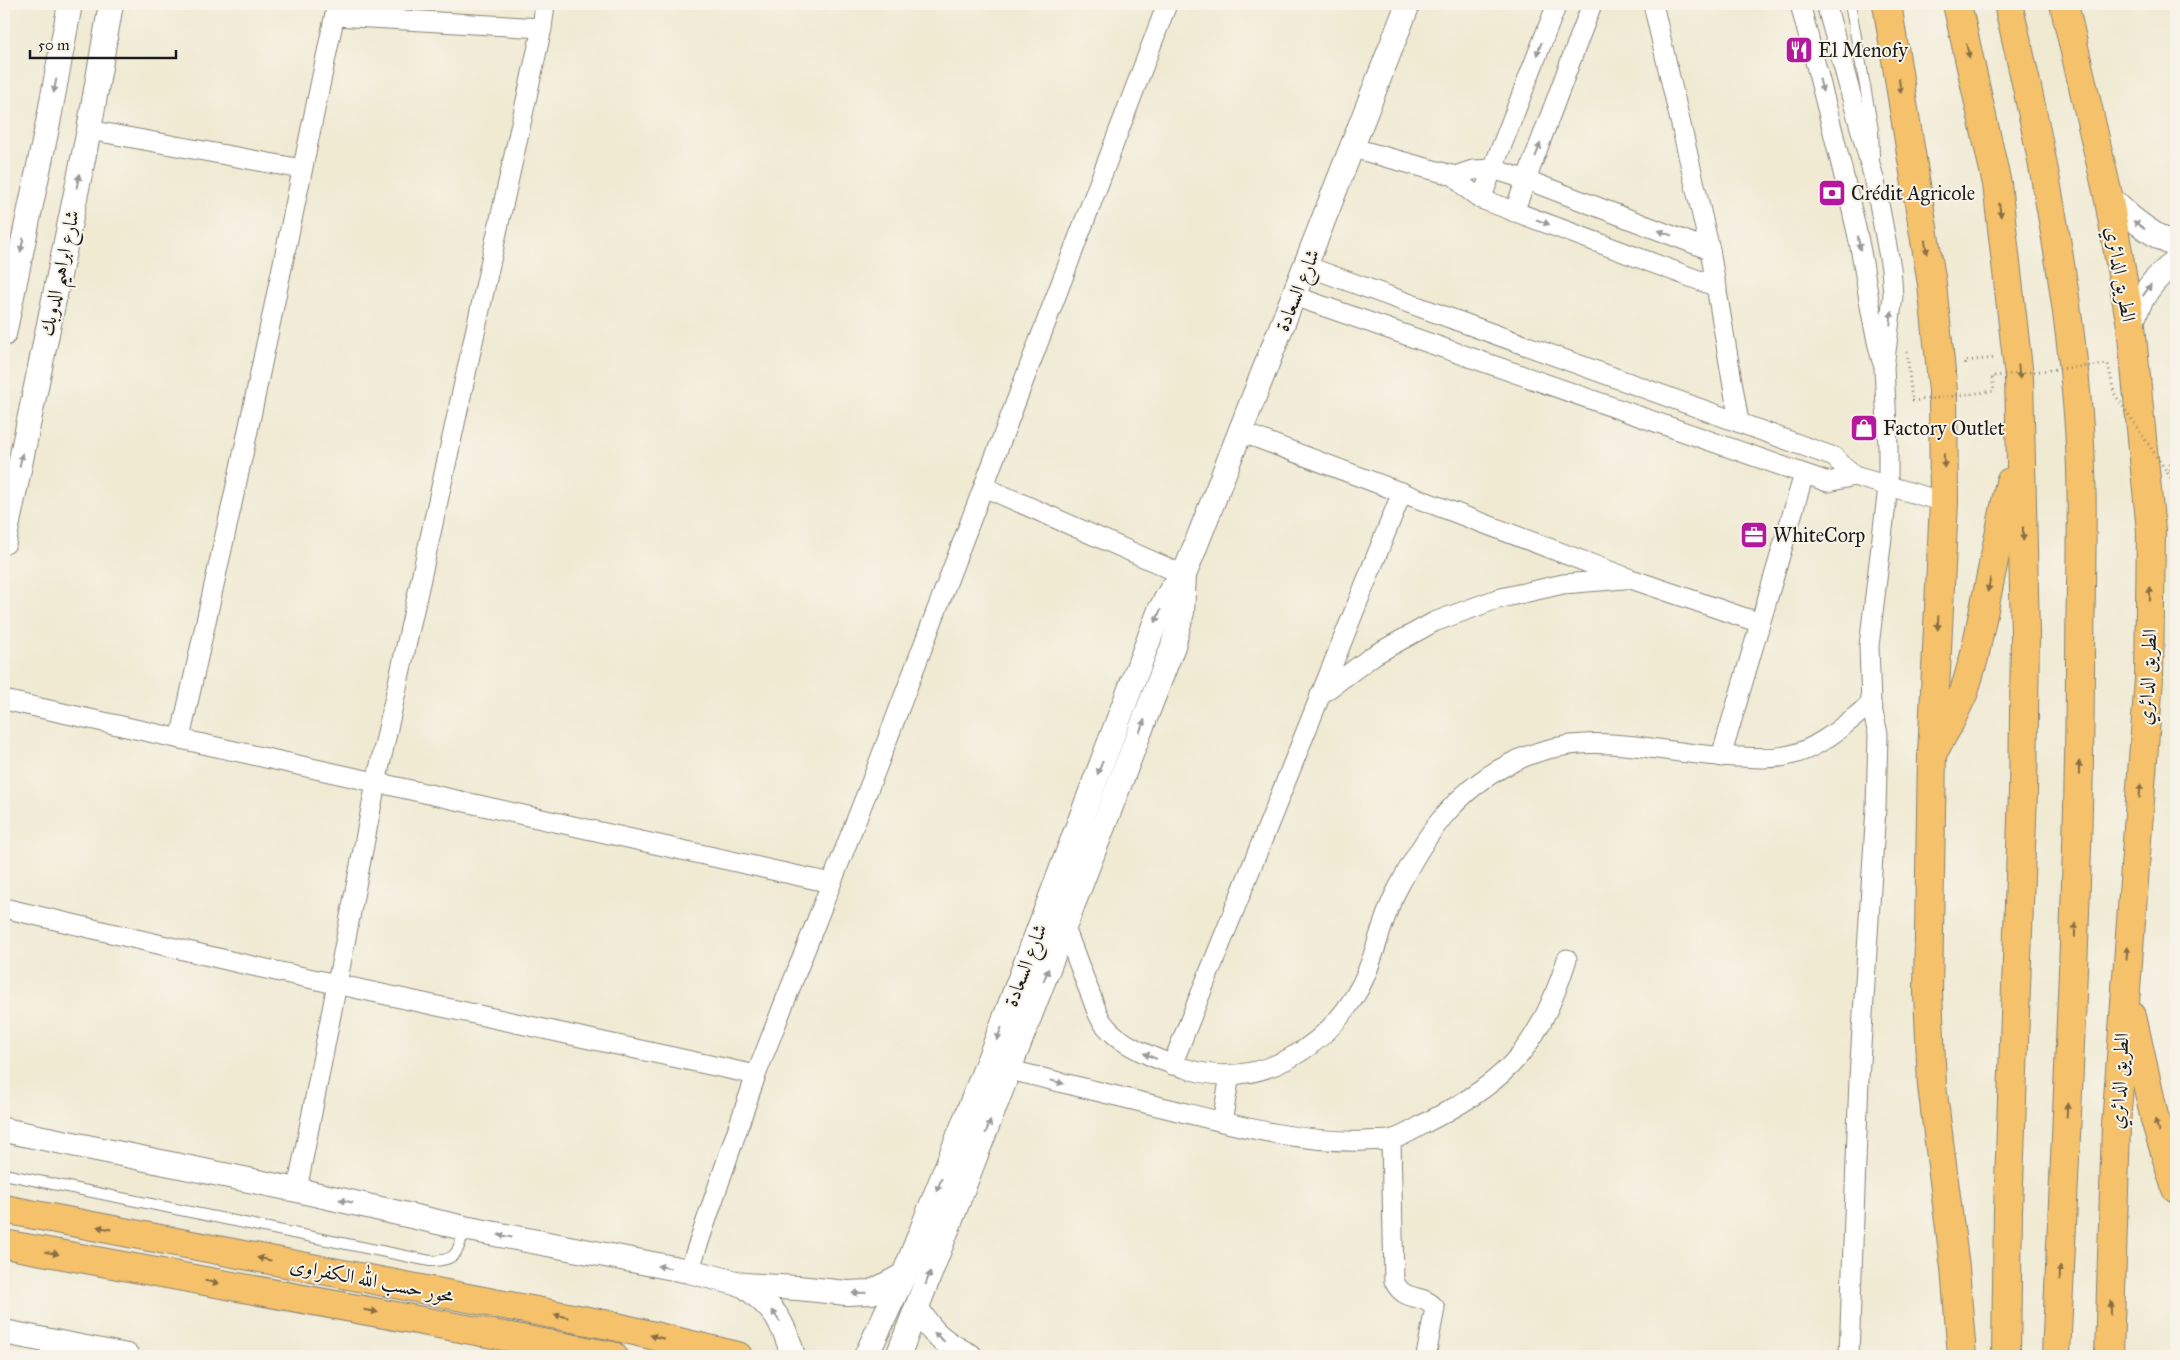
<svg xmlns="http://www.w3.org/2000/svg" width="2180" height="1360" font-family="'IM FELL Great Primer',Amiri,serif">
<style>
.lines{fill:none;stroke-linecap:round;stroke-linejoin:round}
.service-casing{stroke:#868378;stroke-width:12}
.minor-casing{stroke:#868378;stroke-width:21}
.tertiary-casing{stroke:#868378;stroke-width:26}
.primary-casing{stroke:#868378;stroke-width:30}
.trunk-casing{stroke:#868378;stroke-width:30}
.motorway-casing{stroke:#868378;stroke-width:30}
.path{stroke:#868378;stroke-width:3;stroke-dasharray:1 4;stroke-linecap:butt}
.service{stroke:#fff;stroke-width:10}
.minor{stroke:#fff;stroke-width:19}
.tertiary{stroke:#fff;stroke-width:24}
.primary{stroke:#f5c16b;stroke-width:28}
.trunk{stroke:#f5c16b;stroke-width:28}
.motorway{stroke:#f5c16b;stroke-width:28}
.path-bridge{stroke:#868378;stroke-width:3;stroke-dasharray:1 4;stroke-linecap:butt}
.oneway{fill:#999}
.oneway2{fill:#886e44}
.labels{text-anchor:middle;stroke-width:4;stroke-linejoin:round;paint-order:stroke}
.poi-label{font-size:20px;fill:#1c1c1c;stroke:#f7f3e8;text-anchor:start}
.street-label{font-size:20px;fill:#1c1c1c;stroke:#f7f3e8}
</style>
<rect width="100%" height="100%" fill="#f7f3e8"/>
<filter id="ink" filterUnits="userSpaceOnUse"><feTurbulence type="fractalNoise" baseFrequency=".02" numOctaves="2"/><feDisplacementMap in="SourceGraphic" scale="10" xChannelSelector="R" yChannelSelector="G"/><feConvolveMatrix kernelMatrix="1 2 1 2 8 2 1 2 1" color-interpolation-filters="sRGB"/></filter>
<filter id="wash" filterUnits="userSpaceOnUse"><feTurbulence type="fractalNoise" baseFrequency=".0096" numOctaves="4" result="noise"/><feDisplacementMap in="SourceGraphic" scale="20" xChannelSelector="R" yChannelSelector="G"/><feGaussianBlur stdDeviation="1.12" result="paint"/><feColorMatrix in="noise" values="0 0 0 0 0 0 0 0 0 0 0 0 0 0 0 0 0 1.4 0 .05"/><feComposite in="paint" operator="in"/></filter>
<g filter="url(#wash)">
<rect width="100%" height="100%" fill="#f0ead3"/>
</g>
<g filter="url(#ink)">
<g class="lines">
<g class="service-casing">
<g id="service">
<polyline points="1850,4 1873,130 1874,156"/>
<path d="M4,1174L430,1261C458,1261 458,1252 464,1228"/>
</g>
</g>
<g class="minor-casing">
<g id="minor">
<polyline points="1653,4 1710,250 1739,422"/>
<path d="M1800,4C1820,81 1841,159 1858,237C1867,278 1870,320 1882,361"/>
<polyline points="1826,4 1875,182 1891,268 1893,296 1884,367 1888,446 1888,487 1869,646 1871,704 1878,734 1876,808 1859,1078 1849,1356"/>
<polyline points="336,16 542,28"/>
<polyline points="89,130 302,169"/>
<polyline points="1353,148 1455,176 1473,170 1493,169 1527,180 1710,250"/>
<polyline points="1455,176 1466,188 1481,199 1717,287"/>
<polyline points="1481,199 1557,4"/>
<polyline points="1514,212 1592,4"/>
<polyline points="1306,266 1834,457 1854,476 1944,502"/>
<polyline points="1294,296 1828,482 1854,476"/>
<polyline points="1241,432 1631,579 1760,623"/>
<polyline points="984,487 1184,575"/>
<polyline points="1320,695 1374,655 1434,622 1497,599 1563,584 1624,579"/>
<polyline points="4,700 831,883"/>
<polyline points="180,739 245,445 337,4"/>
<polyline points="1721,757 1804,474"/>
<polyline points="4,908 239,963 756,1075"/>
<path d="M1065,928C1073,948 1080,968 1088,988C1092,997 1095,1009 1100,1018C1115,1045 1162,1062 1191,1070C1260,1089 1327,1048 1360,987C1376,957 1380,923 1396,892C1424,837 1454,791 1511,763C1590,723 1660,757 1742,757C1758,758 1775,759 1790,755C1821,748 1847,722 1871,704"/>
<polyline points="1172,1065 1402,492"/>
<path d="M1010,1070C1067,1084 1125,1098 1182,1112C1242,1127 1302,1143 1364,1141C1372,1140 1382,1141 1390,1140C1404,1137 1419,1126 1431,1120C1509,1081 1541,1043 1567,959"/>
<polyline points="1222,1122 1230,1075"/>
<path d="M1391,1140L1394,1281C1405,1304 1422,1292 1435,1308L1426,1356"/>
<polyline points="297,1190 376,783 542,28 545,4"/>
<polyline points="689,1271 756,1075 877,767 1167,4"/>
</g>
</g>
<g class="tertiary-casing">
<g id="tertiary">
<path d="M2108,195C2128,218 2149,233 2176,246"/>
<path d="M2131,326C2139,298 2152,279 2176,262"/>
<polyline points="4,334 48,123 70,4"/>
<polyline points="4,542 89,130 111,4"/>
<polyline points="4,1130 297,1190 464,1228 689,1271 744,1285 798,1288 847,1293 872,1292 904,1275"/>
<path d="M744,1285C774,1308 783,1320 793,1356"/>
<path d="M917,1308C931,1333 944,1343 970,1356"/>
<polyline points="4,1332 127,1356"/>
<polyline points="866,1356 904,1275 997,1039 1160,610 1172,589 1184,575"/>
<polyline points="898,1356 1173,646 1182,612 1184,575 1408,4"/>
</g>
</g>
<g class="primary-casing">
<g id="primary">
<polyline points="4,1209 609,1325 738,1356"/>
<polyline points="4,1244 613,1356"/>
</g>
</g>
<g class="trunk-casing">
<g id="trunk">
<polyline points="1887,4 1932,284 1943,391 1944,502 1932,754 1928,992 1932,1086 1955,1268 1962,1356"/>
<polyline points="2064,4 2108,195 2131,326 2151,531 2149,678 2116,1125 2109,1356"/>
<polyline points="2132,1016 2155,1120 2176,1189"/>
</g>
</g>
<g class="motorway-casing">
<g id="motorway">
<polyline points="1957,4 1997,184 2019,377 2025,634 2023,792 2008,1211 2006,1356"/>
<path d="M2008,4C2040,138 2067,276 2078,414C2085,498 2080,583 2080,667C2079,897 2066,1127 2056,1356"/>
<polyline points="1932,754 1949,724 1964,692 1974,658 2010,482"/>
</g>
</g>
<g class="path">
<polyline points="1907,352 1912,401"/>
<polyline points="1965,364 1965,361 1995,358"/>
<polyline points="2169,464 2175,484 2176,500"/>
</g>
<use href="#service" class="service"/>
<use href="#minor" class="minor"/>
<use href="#tertiary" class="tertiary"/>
<use href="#primary" class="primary"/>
<use href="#trunk" class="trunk"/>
<use href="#motorway" class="motorway"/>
<polyline class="path-bridge" points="1912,401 1994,391 1992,376 2108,364 2114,393 2175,484"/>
</g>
<defs><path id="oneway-solid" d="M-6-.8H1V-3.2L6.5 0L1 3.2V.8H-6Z" transform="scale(1.25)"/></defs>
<g class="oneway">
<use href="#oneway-solid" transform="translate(1539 49) rotate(111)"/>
<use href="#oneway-solid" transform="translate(1821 85) rotate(76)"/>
<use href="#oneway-solid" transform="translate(55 86) rotate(101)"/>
<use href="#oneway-solid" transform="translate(1538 150) rotate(-70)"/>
<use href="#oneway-solid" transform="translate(78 181) rotate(-78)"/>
<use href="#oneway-solid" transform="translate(1543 222) rotate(21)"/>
<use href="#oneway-solid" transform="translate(2139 225) rotate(-144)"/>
<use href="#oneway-solid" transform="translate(1665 233) rotate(-159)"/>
<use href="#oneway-solid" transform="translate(1859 243) rotate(79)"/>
<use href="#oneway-solid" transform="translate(22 245) rotate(102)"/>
<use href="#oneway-solid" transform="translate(2147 290) rotate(-55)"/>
<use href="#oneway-solid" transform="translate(1891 318) rotate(-84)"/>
<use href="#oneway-solid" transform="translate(21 460) rotate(-78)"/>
<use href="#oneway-solid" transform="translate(1158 616) rotate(112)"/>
<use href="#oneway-solid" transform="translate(1142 726) rotate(-69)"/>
<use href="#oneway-solid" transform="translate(1100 768) rotate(111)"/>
<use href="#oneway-solid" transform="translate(1046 975) rotate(-69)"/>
<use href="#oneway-solid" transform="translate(999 1034) rotate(111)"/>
<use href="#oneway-solid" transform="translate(1150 1056) rotate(-156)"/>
<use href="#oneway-solid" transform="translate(1057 1082) rotate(14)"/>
<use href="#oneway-solid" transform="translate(988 1127) rotate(-69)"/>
<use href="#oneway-solid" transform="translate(939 1185) rotate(112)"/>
<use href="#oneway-solid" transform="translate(346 1201) rotate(-167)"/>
<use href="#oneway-solid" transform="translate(505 1236) rotate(-169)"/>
<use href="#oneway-solid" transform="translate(664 1267) rotate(-169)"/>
<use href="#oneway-solid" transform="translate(928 1278) rotate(-69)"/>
<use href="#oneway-solid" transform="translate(859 1293) rotate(178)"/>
<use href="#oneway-solid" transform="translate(776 1316) rotate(-124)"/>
<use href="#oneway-solid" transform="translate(939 1337) rotate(-140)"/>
</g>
<g class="oneway2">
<use href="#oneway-solid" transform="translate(1968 51) rotate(77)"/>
<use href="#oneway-solid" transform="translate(1900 86) rotate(81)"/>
<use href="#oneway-solid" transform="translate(2000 210) rotate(83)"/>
<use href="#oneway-solid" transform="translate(1926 247) rotate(81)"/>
<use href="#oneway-solid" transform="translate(2019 372) rotate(85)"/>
<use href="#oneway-solid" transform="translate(1944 461) rotate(89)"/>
<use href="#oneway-solid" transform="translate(2023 534) rotate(89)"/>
<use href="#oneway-solid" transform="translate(1989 585) rotate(102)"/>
<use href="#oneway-solid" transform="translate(2150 594) rotate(-89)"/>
<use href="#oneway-solid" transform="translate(1938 623) rotate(93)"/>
<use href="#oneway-solid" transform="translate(2079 768) rotate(-89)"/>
<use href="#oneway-solid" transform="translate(2140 791) rotate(-85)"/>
<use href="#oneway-solid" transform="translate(2075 930) rotate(-89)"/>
<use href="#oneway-solid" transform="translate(2127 953) rotate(-86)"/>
<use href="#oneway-solid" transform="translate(2067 1110) rotate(-87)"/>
<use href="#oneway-solid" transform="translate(2157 1126) rotate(-106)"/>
<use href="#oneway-solid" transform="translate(104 1228) rotate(-169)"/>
<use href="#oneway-solid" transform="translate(52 1253) rotate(10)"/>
<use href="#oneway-solid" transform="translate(264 1259) rotate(-169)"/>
<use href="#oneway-solid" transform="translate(2060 1273) rotate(-87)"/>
<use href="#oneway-solid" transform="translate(212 1282) rotate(10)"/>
<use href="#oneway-solid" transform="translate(2111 1308) rotate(-88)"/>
<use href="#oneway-solid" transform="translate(371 1311) rotate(10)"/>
<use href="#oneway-solid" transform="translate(561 1316) rotate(-169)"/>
<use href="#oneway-solid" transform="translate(657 1337) rotate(-166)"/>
</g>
</g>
<defs>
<g id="restaurant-square" transform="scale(1.4375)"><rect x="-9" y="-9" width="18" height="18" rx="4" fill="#b5179e" stroke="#f7f3e8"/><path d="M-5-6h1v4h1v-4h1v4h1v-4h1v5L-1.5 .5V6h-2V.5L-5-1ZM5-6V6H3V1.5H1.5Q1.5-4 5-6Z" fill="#fff"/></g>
<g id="bank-square" transform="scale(1.4375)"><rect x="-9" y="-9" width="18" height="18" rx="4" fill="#b5179e" stroke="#f7f3e8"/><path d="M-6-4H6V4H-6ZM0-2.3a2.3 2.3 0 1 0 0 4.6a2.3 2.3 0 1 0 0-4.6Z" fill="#fff"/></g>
<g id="shop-square" transform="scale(1.4375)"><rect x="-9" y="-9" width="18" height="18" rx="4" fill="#b5179e" stroke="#f7f3e8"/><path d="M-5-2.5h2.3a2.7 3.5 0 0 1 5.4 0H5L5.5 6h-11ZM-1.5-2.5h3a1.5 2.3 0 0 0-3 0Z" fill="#fff"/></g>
<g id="office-square" transform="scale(1.4375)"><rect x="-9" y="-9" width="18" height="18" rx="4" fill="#b5179e" stroke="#f7f3e8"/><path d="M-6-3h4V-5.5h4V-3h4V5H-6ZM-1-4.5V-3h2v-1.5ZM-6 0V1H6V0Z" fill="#fff"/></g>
</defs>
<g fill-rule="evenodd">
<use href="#restaurant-square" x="1799" y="50"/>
<use href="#bank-square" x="1832" y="193"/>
<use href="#shop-square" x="1864" y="428"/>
<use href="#office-square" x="1754" y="535"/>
</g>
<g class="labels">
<g class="poi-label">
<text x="1818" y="57">El Menofy</text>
<text x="1851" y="200">Crédit Agricole</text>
<text x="1883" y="435">Factory Outlet</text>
<text x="1773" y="542">WhiteCorp</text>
</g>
<g class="street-label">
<text transform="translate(59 273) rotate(-78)" y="7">شارع ابراهيم الدوبك</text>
<text transform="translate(2121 274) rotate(80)" y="7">الطريق الدائري</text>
<text transform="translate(1297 290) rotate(-68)" y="7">شارع السعادة</text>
<text transform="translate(2147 677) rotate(-87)" y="7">الطريق الدائري</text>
<text transform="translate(1025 965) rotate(-69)" y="7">شارع السعادة</text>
<text transform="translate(2119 1081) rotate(-87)" y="7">الطريق الدائري</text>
<text transform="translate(372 1280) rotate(11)" y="7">محور حسب الله الكفراوى</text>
</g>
</g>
<rect width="2180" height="1360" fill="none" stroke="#f7f3e8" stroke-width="20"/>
<path d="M30 50v8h146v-8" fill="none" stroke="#1c1c1c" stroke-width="2.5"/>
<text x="38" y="50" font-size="15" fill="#1c1c1c" stroke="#f7f3e8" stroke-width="4" paint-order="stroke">50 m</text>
</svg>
